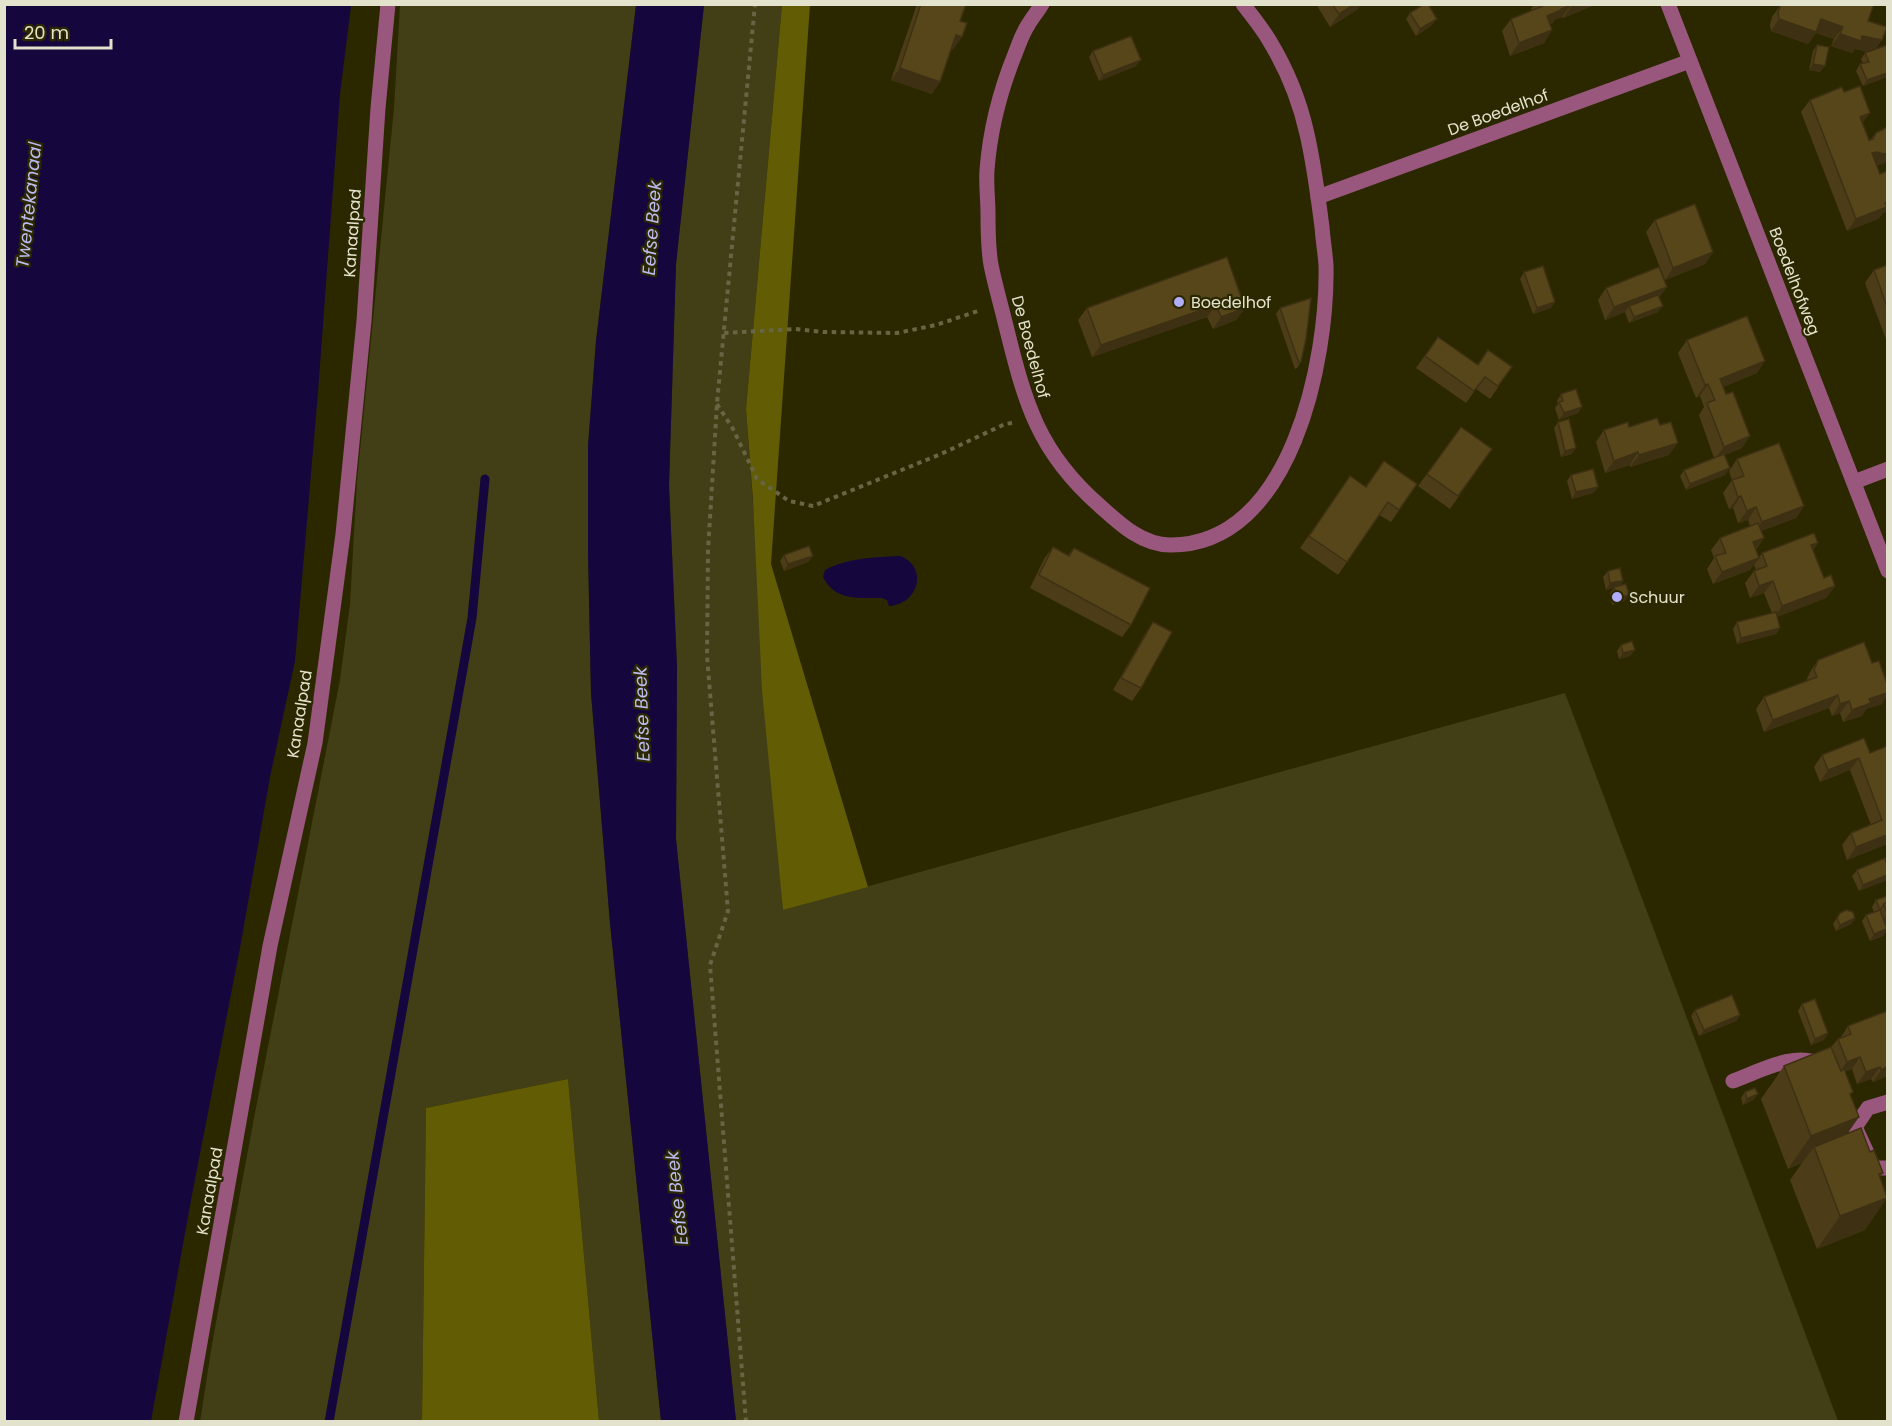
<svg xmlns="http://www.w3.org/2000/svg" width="1892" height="1426" font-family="Poppins,sans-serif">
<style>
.green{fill:#423f16}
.forest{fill:#625c05}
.water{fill:#15073e}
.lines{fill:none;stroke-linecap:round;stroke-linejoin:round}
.stream{stroke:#15073e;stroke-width:9}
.path{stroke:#676543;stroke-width:4;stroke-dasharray:4.5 4.5;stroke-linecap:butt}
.minor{stroke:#99577d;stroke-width:15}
.wall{fill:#4c3c17}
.shaded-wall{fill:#3e3113}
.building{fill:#58461b;stroke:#3e3113;stroke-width:1.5}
.poi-dot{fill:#b1adfa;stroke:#2b2800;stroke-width:2}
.labels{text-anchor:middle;stroke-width:4.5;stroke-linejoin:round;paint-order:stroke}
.street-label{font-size:16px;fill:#e3e2cc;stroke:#2b2800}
.poi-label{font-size:16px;fill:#e3e2cc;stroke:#2b2800;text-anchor:start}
.water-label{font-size:18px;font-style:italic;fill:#bcbbf2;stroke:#2b2800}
</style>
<rect width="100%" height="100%" fill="#2b2800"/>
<g class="green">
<polygon points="400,5 636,5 596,341 588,446 588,552 591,693 610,923 661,1421 599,1421 568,1079 426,1108 422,1421 200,1422 212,1344 254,1118 340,680 350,604 357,481 394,108"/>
<polygon points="704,5 782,5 746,409 783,910 1565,693 1838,1421 736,1421 676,839 677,667 669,485 676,264"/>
</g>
<g class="forest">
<polygon points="782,5 810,5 771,564 868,887 783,910 762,690 753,500 746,409"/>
<polygon points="568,1079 599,1421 422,1421 426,1108"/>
</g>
<g class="water">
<polygon points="5,4 351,4 351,6 340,94 318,392 295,661 270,777 240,948 191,1200 151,1421 5,1421"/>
<polygon points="636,5 704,5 676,264 669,485 677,667 676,839 736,1421 661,1421 610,923 591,693 588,552 588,446 596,341"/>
<path d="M900,556C928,566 920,604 889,606L887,600L882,598C858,598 835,601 823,577L825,570C847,558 875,557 900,556Z"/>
</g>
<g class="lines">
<polyline class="stream" points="329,1422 472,618 485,479"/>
<g class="path">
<polyline points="724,333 795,329 823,332 897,333 936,325 978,311"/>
<polyline points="717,404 733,429 757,479 789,501 813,506 941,454 1005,424 1012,423"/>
<polyline points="746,1422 710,965 728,911 707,656 708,551 717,403 755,4"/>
</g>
<g class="minor">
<path d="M1042,4C1038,11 1032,18 1028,25C1022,34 1019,44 1015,54C1000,91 990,130 987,170C986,185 988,200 988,214C988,231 988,248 991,265C995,285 1001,305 1006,326C1025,403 1038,452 1100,506C1120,524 1142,545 1170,545C1292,546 1328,359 1326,265C1325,252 1323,240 1322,227C1318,196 1314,164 1307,134C1300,102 1286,68 1269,40C1262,28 1252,16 1243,4"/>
<polyline points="1668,4 1888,571"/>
<polyline points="1318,197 1690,61"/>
<polyline points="1854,482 1888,469"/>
<path d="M1733,1081C1758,1072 1797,1050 1821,1065"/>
<polyline points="1888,1102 1868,1108 1855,1127 1874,1168 1888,1168"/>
<polyline points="186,1422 270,946 315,743 343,534 364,321 378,108 388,4"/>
</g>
</g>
<g class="wall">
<polygon points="917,4 966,4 960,21 953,50 951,49 932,94 891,80"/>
<polygon points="1316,4 1361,4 1358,9 1330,27"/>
<polygon points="1535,4 1597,4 1563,18 1562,17 1554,20 1553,23 1550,24 1552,30 1544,43 1510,56 1502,31 1511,19 1532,10 1531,9"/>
<polygon points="1781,4 1868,21 1876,49 1887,45 1887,77 1863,86 1856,71 1860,64 1863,64 1861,59 1865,53 1869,52 1855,49 1852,53 1831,46 1834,39 1816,33 1808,44 1771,31 1770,25 1772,17"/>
<polygon points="1410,13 1432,25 1416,36 1406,19"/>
<polygon points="1817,45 1820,72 1809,70 1813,51"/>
<polygon points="1093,51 1136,66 1099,81 1089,57"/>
<polygon points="1844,92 1863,123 1869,140 1871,139 1876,133 1877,166 1880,174 1887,171 1887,211 1883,213 1878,219 1847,231 1801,112 1810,100"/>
<polygon points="1655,220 1713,252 1705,264 1665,280 1646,232"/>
<polygon points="1227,257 1245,308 1236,320 1213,329 1207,317 1092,357 1078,320 1087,308"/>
<polygon points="1887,265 1887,342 1865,283 1874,270"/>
<polygon points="1524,272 1551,308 1533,314 1520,279"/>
<polygon points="1667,287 1659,297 1658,312 1629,323 1625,312 1605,320 1598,300 1606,288"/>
<polygon points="1280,308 1301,362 1297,368 1295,369 1276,314"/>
<polygon points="1438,337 1478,365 1512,367 1490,399 1476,389 1466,403 1416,368"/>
<polygon points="1687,340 1757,373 1723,387 1742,448 1725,455 1725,475 1686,490 1680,476 1684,470 1714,458 1699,415 1704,407 1700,396 1696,398 1678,353"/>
<polygon points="1561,394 1582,407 1578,413 1559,420 1555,408 1558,404 1557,401"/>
<polygon points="1558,422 1572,454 1561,457 1554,428"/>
<polygon points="1461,427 1492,449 1450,509 1418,486"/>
<polygon points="1629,427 1669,455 1630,467 1630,465 1605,473 1596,442 1604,430"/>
<polygon points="1737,459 1804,506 1796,518 1761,531 1764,538 1756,550 1759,558 1750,570 1713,584 1707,569 1714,558 1711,550 1720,538 1750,526 1748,520 1738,523 1733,508 1729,509 1723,493 1732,480 1729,471"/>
<polygon points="1571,475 1598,487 1593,493 1572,499 1567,481"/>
<polygon points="1350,476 1366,487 1417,484 1391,522 1379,515 1338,575 1300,548"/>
<polygon points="1818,543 1813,550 1824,578 1835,586 1826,598 1777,617 1780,628 1776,634 1737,644 1733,629 1737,622 1772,613 1764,593 1750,598 1745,583 1754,571 1756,570 1754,565 1762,553"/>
<polygon points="1053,547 1068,555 1074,548 1131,625 1122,637 1030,588 1044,559"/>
<polygon points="784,555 813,556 808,562 784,571 780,561"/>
<polygon points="1608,571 1623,581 1620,586 1629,595 1624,601 1612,605 1610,593 1614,588 1606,590 1603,577"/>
<polygon points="1153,622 1141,688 1132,701 1113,690 1145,634"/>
<polygon points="1621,645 1635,650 1630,656 1619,659 1617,651"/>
<polygon points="1818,660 1882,704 1866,709 1862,716 1843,722 1840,713 1832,716 1829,708 1764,732 1756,709 1764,697 1806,681 1810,672"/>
<polygon points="1864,738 1887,844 1847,860 1842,845 1851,833 1871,825 1850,770 1820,782 1814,767 1822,755"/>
<polygon points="1857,870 1887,880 1859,891 1852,876"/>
<polygon points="1887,896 1887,923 1885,924 1887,929 1883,936 1870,941 1862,921 1866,915 1874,912 1872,907 1876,900"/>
<polygon points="1840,913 1855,918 1851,924 1836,931 1833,924"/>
<polygon points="1802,1004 1828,1033 1824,1040 1811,1045 1798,1011"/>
<polygon points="1695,1010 1740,1015 1736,1021 1699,1036 1691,1016"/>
<polygon points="1848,1026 1887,1076 1873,1082 1871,1079 1857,1084 1852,1069 1845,1072 1851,1096 1848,1133 1870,1152 1883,1173 1880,1177 1865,1230 1817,1249 1790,1180 1802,1163 1788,1169 1761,1099 1784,1066 1831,1047 1838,1039 1841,1037"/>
<polygon points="1745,1092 1758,1094 1753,1100 1743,1105 1741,1098"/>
</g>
<g class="shaded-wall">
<polygon points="1355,4 1361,4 1358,9 1330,27 1339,14"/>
<polygon points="1575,4 1597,4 1563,18 1572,6"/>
<polygon points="1571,5 1562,17 1554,20 1553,23 1538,29 1547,16 1561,9"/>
<polygon points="1437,19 1432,25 1416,36 1420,29"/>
<polygon points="1779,19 1821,19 1843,27 1834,39 1816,33 1808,44 1771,31"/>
<polygon points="1552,30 1544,43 1510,56 1519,43"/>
<polygon points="1840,34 1862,36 1882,40 1873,53 1855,49 1852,53 1831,46"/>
<polygon points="956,35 962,37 953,50 947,48"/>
<polygon points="1141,60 1136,66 1099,81 1103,75"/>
<polygon points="1813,64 1825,66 1820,72 1809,70"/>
<polygon points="900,68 940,82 932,94 891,80"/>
<polygon points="1887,73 1887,77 1863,86 1867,80"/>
<polygon points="1870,113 1861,125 1860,117"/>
<polygon points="1877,152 1887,153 1887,162 1875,167 1872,153"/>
<polygon points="1887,202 1887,211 1883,213 1878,219 1847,231 1856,219"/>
<polygon points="1713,252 1705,264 1665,280 1673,268"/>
<polygon points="1667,287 1658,299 1629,306 1625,312 1605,320 1614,307"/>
<polygon points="1555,302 1551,308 1533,314 1537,308"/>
<polygon points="1216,305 1207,317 1092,357 1101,345"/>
<polygon points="1663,306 1658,312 1629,323 1634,317"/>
<polygon points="1245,308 1236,320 1213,329 1221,317"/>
<polygon points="1765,361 1757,373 1711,392 1720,379"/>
<polygon points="1708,384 1700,396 1696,398 1705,385"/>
<polygon points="1582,407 1578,413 1559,420 1564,413"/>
<polygon points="1750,436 1742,448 1715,459 1724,447"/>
<polygon points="1678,443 1669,455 1630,467 1639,455"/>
<polygon points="1576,448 1572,454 1561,457 1565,451"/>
<polygon points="1638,452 1630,465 1605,473 1614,461"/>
<polygon points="1730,468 1725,475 1686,490 1690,484"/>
<polygon points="1598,487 1593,493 1572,499 1576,492"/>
<polygon points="1741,496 1733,508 1729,509 1738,497"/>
<polygon points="1804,506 1796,518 1753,534 1762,522"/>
<polygon points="1756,507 1748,520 1738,523 1747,511"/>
<polygon points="1764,538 1755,550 1753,542"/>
<polygon points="1818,543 1810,555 1811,545"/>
<polygon points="813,556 808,562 784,571 788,564"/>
<polygon points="1759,558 1750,570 1713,584 1722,572"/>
<polygon points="1623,581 1619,587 1606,590 1610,583"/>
<polygon points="1773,581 1764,593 1750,598 1759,586"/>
<polygon points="1835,586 1826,598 1774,618 1782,606"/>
<polygon points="1629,595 1624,601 1612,605 1617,598"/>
<polygon points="1780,628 1776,634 1737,644 1741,638"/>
<polygon points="1635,650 1630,656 1619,659 1623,653"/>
<polygon points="1887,693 1887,696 1882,704 1866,709 1862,716 1843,722 1852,710 1869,699"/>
<polygon points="1838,695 1829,708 1764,732 1773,720"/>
<polygon points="1849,701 1840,713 1832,716 1840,704"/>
<polygon points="1859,758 1850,770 1820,782 1828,770"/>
<polygon points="1887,835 1887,844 1847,860 1856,847"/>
<polygon points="1887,875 1887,880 1859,891 1863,885"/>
<polygon points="1887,914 1887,923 1879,926"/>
<polygon points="1855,918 1851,924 1836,931 1840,925"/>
<polygon points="1887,929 1883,936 1870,941 1874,934"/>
<polygon points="1740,1015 1736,1021 1699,1036 1704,1030"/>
<polygon points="1828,1033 1824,1040 1811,1045 1815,1039"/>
<polygon points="1860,1057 1852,1069 1838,1074 1847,1062"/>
<polygon points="1880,1067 1871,1079 1857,1084 1866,1072"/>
<polygon points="1887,1067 1887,1076 1873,1082 1881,1070"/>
<polygon points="1758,1094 1753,1100 1743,1105 1747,1099"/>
<polygon points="1859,1117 1836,1150 1814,1147 1802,1163 1788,1169 1811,1136"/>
<polygon points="1887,1198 1865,1230 1817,1249 1840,1216"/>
</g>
<g class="building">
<polygon points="921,4 966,4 960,21 967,23 962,37 956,35 940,82 900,68"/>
<polygon points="1332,4 1355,4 1339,14"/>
<polygon points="1424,4 1428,4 1437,19 1420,29 1410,13"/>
<polygon points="1543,4 1575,4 1572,6 1571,5 1561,9 1561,10 1547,16 1552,30 1519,43 1511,19 1543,6"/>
<polygon points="1874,4 1868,21 1887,27 1882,40 1862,36 1861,41 1840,34 1843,27 1821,19 1816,32 1779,19 1778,12 1781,4"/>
<polygon points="1131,36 1141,60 1103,75 1093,51"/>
<polygon points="1817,45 1829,47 1825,66 1813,64"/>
<polygon points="1887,45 1887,73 1867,80 1860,64 1869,62 1865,53"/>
<polygon points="1860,86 1870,113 1860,117 1869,140 1873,139 1876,133 1887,127 1887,153 1884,154 1877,152 1872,153 1880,174 1887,171 1887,202 1885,203 1887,207 1856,219 1810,100 1842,87 1844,92"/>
<polygon points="1695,204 1713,252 1673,268 1655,220"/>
<polygon points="1227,257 1245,308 1221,317 1216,305 1101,345 1087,308"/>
<polygon points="1887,265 1887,307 1874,270"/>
<polygon points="1543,266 1555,302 1537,308 1524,272"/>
<polygon points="1659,267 1667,287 1614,307 1606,288"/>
<polygon points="1658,295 1663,306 1634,317 1629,306"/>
<polygon points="1311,298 1306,339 1301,362 1299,363 1280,308"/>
<polygon points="1747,316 1765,361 1720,379 1726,394 1733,392 1750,436 1724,447 1707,403 1715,400 1708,384 1705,385 1687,340"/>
<polygon points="1438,337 1478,365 1488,350 1512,367 1498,386 1485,377 1474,391 1425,356"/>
<polygon points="1576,389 1582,407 1564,413 1559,402 1563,401 1561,394"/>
<polygon points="1657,418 1660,425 1671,422 1678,443 1639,455 1638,452 1614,461 1604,430 1628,422 1629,427"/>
<polygon points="1569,419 1576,448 1565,451 1558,422"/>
<polygon points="1461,427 1492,449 1458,496 1427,474"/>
<polygon points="1779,443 1804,506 1762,522 1756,507 1747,511 1741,496 1738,497 1732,480 1744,476 1737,459"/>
<polygon points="1724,454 1730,468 1690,484 1684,470"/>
<polygon points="1384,461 1417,484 1399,510 1388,502 1347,562 1309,536 1350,476 1366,487"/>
<polygon points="1593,469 1598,487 1576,492 1571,475"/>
<polygon points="1758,523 1764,538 1753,542 1759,558 1722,572 1715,556 1726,553 1720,538"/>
<polygon points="1814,533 1818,543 1811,545 1824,578 1831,575 1835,586 1782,606 1773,581 1759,586 1754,571 1767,566 1762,553"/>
<polygon points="809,546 813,556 788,564 784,555"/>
<polygon points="1053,547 1069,556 1074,548 1150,588 1131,625 1039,575"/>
<polygon points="1620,568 1623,581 1610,583 1608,571"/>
<polygon points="1626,584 1629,595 1617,598 1614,587"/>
<polygon points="1776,612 1780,628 1741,638 1737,622"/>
<polygon points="1153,622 1172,632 1141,688 1121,678"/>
<polygon points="1632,641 1635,650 1623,653 1621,645"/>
<polygon points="1864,642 1872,663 1879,661 1887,684 1887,693 1869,699 1871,703 1852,710 1849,701 1840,704 1838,695 1773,720 1764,697 1817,677 1814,670 1818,660"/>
<polygon points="1864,738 1870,753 1887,746 1887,835 1856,847 1851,833 1882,820 1859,758 1828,770 1822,755"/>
<polygon points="1885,858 1887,865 1887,875 1863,885 1857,870"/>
<polygon points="1887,896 1887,902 1884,904 1880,910 1876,900"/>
<polygon points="1887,902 1887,913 1884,904"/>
<polygon points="1846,910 1853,912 1855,918 1840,925 1837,918 1840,913"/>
<polygon points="1880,910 1887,929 1874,934 1866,915"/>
<polygon points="1732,995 1740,1015 1704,1030 1695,1010"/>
<polygon points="1815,999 1828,1033 1815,1039 1802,1004"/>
<polygon points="1887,1011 1887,1067 1881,1070 1880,1067 1866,1072 1860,1057 1847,1062 1838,1039 1851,1034 1848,1026"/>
<polygon points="1831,1047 1841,1071 1844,1069 1853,1092 1850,1094 1859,1117 1811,1136 1784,1066"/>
<polygon points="1755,1088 1758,1094 1747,1099 1745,1092"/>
<polygon points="1861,1128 1870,1152 1874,1150 1883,1173 1879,1174 1887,1198 1840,1216 1814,1147"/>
</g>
<g class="poi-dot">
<circle cx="1179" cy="302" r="6"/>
<circle cx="1617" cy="597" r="6"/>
</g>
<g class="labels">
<g class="street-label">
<text transform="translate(1498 112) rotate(-20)" y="6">De Boedelhof</text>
<text transform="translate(352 233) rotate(-86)" y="6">Kanaalpad</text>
<text transform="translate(1795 281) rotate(69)" y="6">Boedelhofweg</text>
<text transform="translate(1031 347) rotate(75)" y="6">De Boedelhof</text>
<text transform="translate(299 714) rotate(-81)" y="6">Kanaalpad</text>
<text transform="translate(209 1191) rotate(-80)" y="6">Kanaalpad</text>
</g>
<g class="poi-label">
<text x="1191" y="308">Boedelhof</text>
<text x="1629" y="603">Schuur</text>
</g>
<g class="water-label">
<text transform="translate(29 205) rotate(-84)" y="6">Twentekanaal</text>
<text transform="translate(652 228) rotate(-86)" y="6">Eefse Beek</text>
<text transform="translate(642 714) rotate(-92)" y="6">Eefse Beek</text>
<text transform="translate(677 1198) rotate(-96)" y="6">Eefse Beek</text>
</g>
</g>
<rect width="1892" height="1426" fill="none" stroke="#e3e2cc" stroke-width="12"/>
<path d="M15 39v9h96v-9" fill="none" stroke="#e3e2cc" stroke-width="3"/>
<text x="24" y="39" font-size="18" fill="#e3e2cc" stroke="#2b2800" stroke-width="4.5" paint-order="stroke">20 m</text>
</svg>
